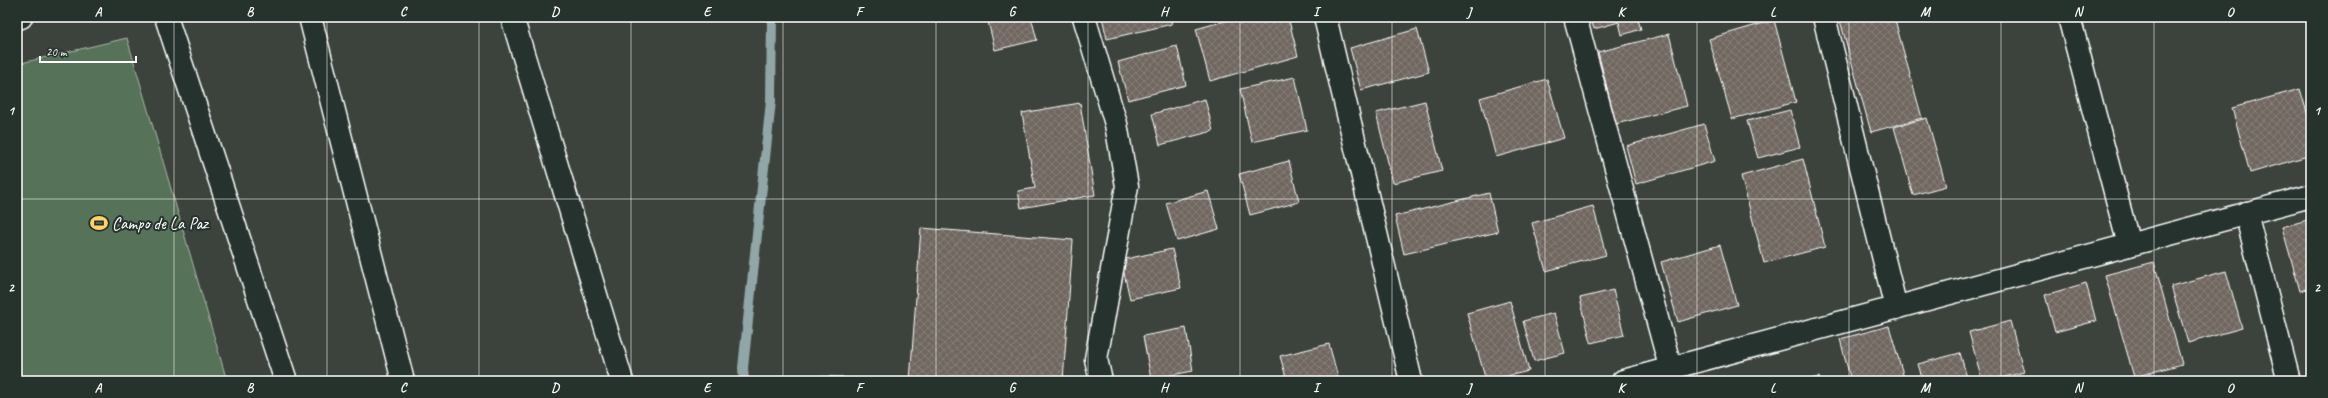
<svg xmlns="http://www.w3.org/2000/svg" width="2328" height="398" font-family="Caveat,sans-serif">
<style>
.grass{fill:#577258;stroke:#abb8ac}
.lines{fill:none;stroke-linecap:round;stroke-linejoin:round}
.stream{stroke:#91a6a7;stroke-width:10}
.building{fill:url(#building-cross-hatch);stroke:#fff}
.street-casing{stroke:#fff;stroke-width:25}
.secondary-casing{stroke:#fff;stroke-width:25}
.street{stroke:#26332d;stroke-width:22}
.secondary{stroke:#26332d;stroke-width:22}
.grid{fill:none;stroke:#fff;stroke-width:1;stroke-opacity:0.55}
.labels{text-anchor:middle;stroke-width:4;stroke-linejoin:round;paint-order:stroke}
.poi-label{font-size:17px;fill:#fff;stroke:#26332d;text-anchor:start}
.neatline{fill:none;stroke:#fff;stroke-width:1.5}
.grid-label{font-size:13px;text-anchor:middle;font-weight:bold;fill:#fff}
</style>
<defs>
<pattern id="building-cross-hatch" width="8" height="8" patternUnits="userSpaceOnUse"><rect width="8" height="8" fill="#6f6760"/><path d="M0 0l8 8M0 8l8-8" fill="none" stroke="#857e78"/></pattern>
</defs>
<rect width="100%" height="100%" fill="#3c433c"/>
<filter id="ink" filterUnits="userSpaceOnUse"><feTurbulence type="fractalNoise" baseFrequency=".025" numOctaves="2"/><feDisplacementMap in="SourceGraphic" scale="8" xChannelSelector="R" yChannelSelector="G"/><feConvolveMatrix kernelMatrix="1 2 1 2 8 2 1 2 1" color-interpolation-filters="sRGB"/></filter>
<g filter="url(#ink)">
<polygon class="grass" points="127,38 227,381 17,381 17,64"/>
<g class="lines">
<polyline class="stream" points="744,381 743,368 771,101 772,17"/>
</g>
<g class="building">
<polygon points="987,17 1031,17 1037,40 995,50"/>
<polygon points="1102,17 1170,17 1172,24 1107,39"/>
<polygon points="1239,17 1288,17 1298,56 1210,81 1196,29"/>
<polygon points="1590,17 1637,17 1641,29 1622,35 1619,22 1594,29"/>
<polygon points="1839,17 1894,17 1922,118 1871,132"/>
<polygon points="1774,20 1796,102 1732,119 1709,39"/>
<polygon points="1417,29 1429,72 1361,90 1350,48"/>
<polygon points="1669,34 1687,106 1616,124 1598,52"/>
<polygon points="1177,46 1186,85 1128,100 1118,62"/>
<polygon points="1295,77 1307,130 1252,142 1240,89"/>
<polygon points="1547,79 1564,138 1496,157 1480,98"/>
<polygon points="2300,89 2311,126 2311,155 2250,173 2232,108"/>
<polygon points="1205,99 1213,131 1160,145 1152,114"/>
<polygon points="1425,101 1442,171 1393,183 1376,113"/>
<polygon points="1080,103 1095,195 1021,208 1018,191 1035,188 1022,113"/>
<polygon points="1790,110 1800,147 1758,158 1747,121"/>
<polygon points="1927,118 1946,186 1913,195 1894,127"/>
<polygon points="1704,124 1715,161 1636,184 1626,146"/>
<polygon points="1803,159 1825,247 1764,263 1741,176"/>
<polygon points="1289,161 1299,202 1250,215 1239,174"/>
<polygon points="1208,191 1219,229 1177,241 1166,203"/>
<polygon points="1489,193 1498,232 1404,254 1395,216"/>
<polygon points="1593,206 1606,255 1546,271 1532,223"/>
<polygon points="2311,219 2311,288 2300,291 2282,227"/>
<polygon points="921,228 1073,240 1063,381 910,381"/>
<polygon points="1720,245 1737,305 1678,322 1661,262"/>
<polygon points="1172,249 1181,288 1130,299 1121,260"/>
<polygon points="2154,262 2182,364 2134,377 2105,275"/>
<polygon points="2226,271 2242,328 2188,343 2171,286"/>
<polygon points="2086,283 2096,321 2055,332 2045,295"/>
<polygon points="1613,290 1624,335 1591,343 1580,298"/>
<polygon points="1510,301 1529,371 1486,381 1467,313"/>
<polygon points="1554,313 1565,353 1534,361 1523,321"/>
<polygon points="2010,321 2024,372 1990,381 1982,381 1969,332"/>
<polygon points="1889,326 1905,381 1851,381 1840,339"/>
<polygon points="1186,328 1193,371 1151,379 1143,336"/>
<polygon points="1329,344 1339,381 1287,381 1280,356"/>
<polygon points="1960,353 1968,381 1923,381 1918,364"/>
<polygon points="797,376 843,377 843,381 797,381"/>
<polygon points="1819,377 1820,381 1803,381"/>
</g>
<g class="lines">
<g class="street-casing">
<g id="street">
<polyline points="166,17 286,381"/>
<polyline points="310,17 403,381"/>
<polyline points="1084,17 1116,124 1127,186 1096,359 1101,381"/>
<polyline points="1325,17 1411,381"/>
<polyline points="1575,17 1674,381"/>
<polyline points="1824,17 1896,308"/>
<polyline points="2069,17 2129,245"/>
<polyline points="17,18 21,17"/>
<polyline points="2246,213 2289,381"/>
<polyline points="1623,381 2311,196"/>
</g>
</g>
<g class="secondary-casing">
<polyline id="secondary" points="512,17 622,381"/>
</g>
<use href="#street" class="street"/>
<use href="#secondary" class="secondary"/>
</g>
</g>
<path class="grid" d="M174,17V381M327,17V381M479,17V381M631,17V381M783,17V381M936,17V381M1088,17V381M1240,17V381M1392,17V381M1545,17V381M1697,17V381M1849,17V381M2001,17V381M2154,17V381M17,199H2311"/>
<defs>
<g id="stadium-bare" transform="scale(1.38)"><path d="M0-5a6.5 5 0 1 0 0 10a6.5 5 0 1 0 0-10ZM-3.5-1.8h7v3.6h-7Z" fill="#ffd166" stroke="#26332d" stroke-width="2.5" paint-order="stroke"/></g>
</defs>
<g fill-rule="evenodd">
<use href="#stadium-bare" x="99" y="223"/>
</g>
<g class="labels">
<g class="poi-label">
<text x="112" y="229">Campo de La Paz</text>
</g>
</g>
<rect width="2328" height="398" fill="none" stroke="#26332d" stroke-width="44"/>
<path d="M40 56v6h96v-6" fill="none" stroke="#ffffff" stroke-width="2"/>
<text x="46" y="56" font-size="12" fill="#ffffff" stroke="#26332d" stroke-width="3" paint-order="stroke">20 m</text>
<rect x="22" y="22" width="2284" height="354" class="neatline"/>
<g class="grid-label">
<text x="98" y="16">A</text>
<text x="250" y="16">B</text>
<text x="403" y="16">C</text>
<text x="555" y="16">D</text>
<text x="707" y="16">E</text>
<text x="859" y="16">F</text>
<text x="1012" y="16">G</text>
<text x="1164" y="16">H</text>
<text x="1316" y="16">I</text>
<text x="1469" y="16">J</text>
<text x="1621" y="16">K</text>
<text x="1773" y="16">L</text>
<text x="1925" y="16">M</text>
<text x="2078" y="16">N</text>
<text x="2230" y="16">O</text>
<text x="11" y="115">1</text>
<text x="2317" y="115">1</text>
<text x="11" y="292">2</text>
<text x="2317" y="292">2</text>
<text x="98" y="392">A</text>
<text x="250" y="392">B</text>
<text x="403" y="392">C</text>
<text x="555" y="392">D</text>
<text x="707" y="392">E</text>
<text x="859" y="392">F</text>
<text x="1012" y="392">G</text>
<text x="1164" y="392">H</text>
<text x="1316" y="392">I</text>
<text x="1469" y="392">J</text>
<text x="1621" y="392">K</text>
<text x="1773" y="392">L</text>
<text x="1925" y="392">M</text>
<text x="2078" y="392">N</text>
<text x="2230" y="392">O</text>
</g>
</svg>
